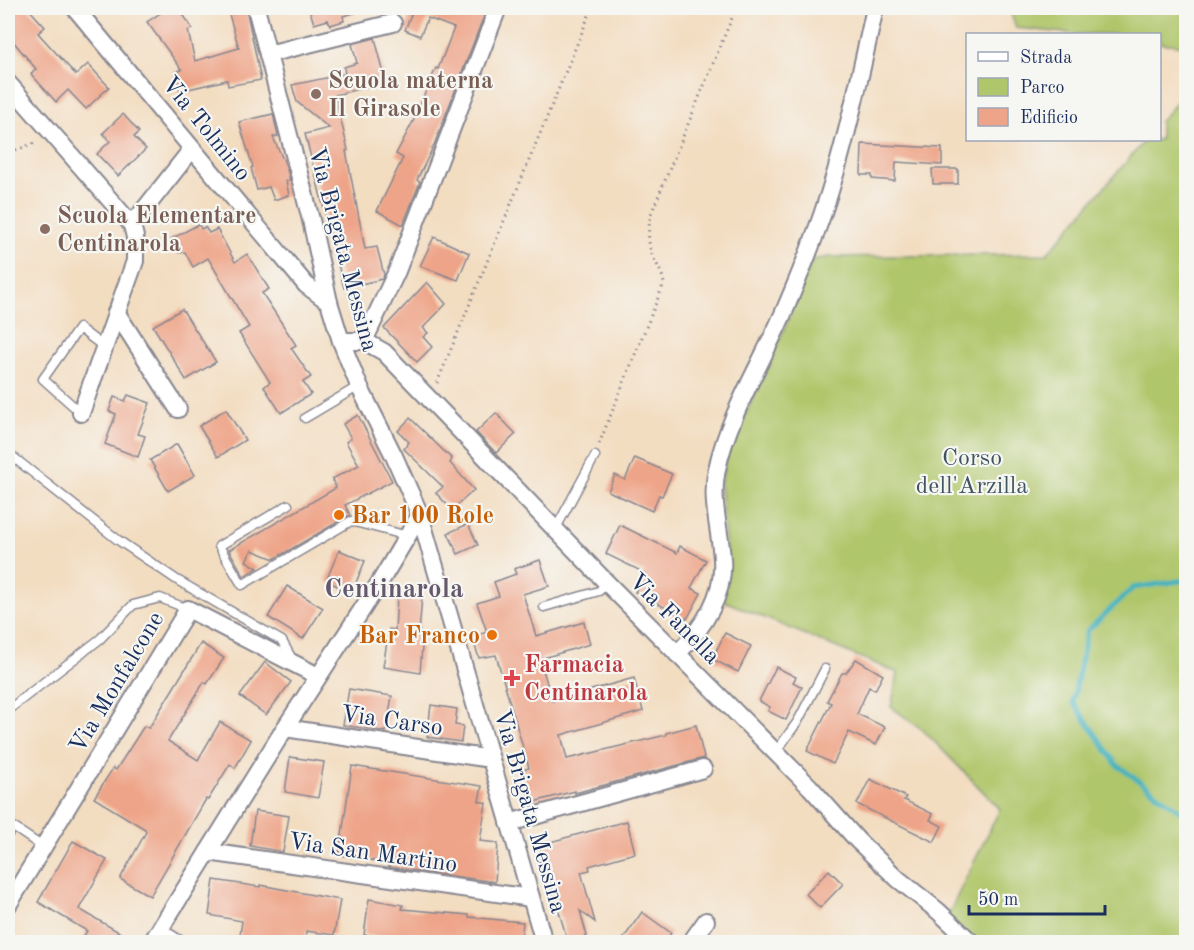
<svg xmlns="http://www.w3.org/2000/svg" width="1194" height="950" font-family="'Old Standard TT',serif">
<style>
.green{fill:#b0c66b;stroke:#667a64;stroke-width:1.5}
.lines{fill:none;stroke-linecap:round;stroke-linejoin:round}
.stream{stroke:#45b3c0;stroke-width:5}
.building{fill:#eea488}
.lane-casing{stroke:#878690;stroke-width:11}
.street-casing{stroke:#878690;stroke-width:20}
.path{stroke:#878690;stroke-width:3;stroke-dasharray:1.5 4.5;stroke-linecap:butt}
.lane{stroke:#fff;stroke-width:8}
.street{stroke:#fff;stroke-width:16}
.education-dot{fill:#8d6e63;stroke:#f6f6f2;stroke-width:2}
.food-dot{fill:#e8710a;stroke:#f6f6f2;stroke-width:2}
.health-dot{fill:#e0444e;stroke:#f6f6f2;stroke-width:2}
.labels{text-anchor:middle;stroke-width:4.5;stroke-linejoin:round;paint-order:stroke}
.education-label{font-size:24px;font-weight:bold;fill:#785e54;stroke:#f6f6f2;text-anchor:start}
.street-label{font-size:24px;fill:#1b2f5e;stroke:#f6f6f2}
.park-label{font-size:24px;fill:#405561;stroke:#f6f6f2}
.food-label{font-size:24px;font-weight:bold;fill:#c56008;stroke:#f6f6f2;text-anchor:start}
.health-label{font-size:24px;font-weight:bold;fill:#be3a42;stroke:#f6f6f2;text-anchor:start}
.quarter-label{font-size:27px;font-weight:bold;fill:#65586d;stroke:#f6f6f2}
</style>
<rect width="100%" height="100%" fill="#f6f6f2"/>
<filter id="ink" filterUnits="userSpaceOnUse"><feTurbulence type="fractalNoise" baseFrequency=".0167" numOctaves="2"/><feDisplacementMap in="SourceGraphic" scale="12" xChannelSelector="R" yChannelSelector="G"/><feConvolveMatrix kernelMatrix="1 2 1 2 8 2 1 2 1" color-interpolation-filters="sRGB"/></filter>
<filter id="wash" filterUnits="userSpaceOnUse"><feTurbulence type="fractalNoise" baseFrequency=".008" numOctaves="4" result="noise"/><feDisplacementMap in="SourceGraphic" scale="24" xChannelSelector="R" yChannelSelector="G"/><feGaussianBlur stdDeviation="1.35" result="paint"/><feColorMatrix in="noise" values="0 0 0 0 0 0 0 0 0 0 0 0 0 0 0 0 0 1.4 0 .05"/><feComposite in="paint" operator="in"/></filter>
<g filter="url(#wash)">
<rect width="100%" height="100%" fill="#f3ddc1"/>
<g class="green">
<polygon points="1009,8 1186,8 1186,46 1160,43 1160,34 1075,34 1016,28"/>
<polygon points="1186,91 1186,942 962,942 944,923 1000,809 923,730 891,707 898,673 724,601 726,550 720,485 726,458 786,325 812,260 830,257 1047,254 1145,140 1160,140 1160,122"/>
</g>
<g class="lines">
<polyline class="stream" points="1186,580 1133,588 1087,631 1073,702 1117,765 1186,815"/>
</g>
<g id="blocks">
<g class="building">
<polygon points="8,8 28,8 45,27 38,33 76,75 88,64 109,87 86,109 68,90 56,102 31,74 36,69 8,35"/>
<polygon points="168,8 179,8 192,28 188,31 195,61 239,48 227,8 246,8 261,80 228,86 227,80 180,91 175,72 182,70 147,22"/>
<polygon points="309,8 357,8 358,12 343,16 344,21 330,25 328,20 314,24"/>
<polygon points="404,8 487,8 434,145 417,180 420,182 403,225 377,211 403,158 396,154 419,110 418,109 436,68 438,69 454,28 428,18 420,36 405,30 412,12"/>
<polygon points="375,38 386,82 335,95 348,150 346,151 365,249 377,247 384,275 382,279 344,288 305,134 329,128 297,102 292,85 345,74 344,67 357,63 352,44"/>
<polygon points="123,114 139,132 134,137 146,149 118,176 97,154 110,141 103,133"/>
<polygon points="273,114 278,136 273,137 286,166 290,180 286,181 289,195 274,200 269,187 257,190 251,168 253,167 239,122"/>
<polygon points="862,144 942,148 942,165 896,162 895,181 872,179 872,175 861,175"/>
<polygon points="932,169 958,169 958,184 933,184"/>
<polygon points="199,224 201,229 205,227 209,233 217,229 235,262 247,254 269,289 262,293 296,345 291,348 311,377 303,382 311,394 281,413 264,387 270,382 239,333 249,327 208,258 193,267 185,252 179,253 171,239"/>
<polygon points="434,237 469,253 458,280 420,266"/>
<polygon points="427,282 446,304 423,328 428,333 423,337 432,347 417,362 384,328"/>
<polygon points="182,309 216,362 186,380 153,326"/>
<polygon points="128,395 150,403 138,434 145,436 138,457 105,444 116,414 109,411 114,397 125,401"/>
<polygon points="226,409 245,440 218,457 199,426"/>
<polygon points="496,413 516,434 496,453 476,432"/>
<polygon points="358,415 392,481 345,505 350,515 274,559 252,550 246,561 258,568 244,576 229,550 336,488 332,479 359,465 346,442 351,438 343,424"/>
<polygon points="410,418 452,459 450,463 474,490 452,510 436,493 443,487 404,449 409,442 398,431"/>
<polygon points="177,444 195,475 168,491 150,460"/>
<polygon points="635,458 672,474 662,496 659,495 652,511 608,491 615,475 625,480"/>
<polygon points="468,524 478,545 458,554 448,533"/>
<polygon points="620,525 677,553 680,546 706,560 691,588 701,593 687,619 635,592 645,573 606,554"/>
<polygon points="339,550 365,561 352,592 326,581"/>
<polygon points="540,560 549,586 523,594 536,636 584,622 590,644 540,659 552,701 634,678 643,711 561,735 567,759 666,735 666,733 696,725 704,758 575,793 575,791 530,803 522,770 529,768 496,655 479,658 472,637 487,632 477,603 499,596 494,582 516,574 514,569"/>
<polygon points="287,586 323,608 303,639 268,617"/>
<polygon points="397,596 422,597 419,633 423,634 420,673 383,667 389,629 395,630"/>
<polygon points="725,633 751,646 738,672 712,659"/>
<polygon points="201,643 224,658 207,684 204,682 168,741 198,760 220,722 251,740 235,768 230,764 208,800 206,799 150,896 120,879 146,832 145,829 94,798 113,768 116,770 144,726 149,728"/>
<polygon points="856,659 883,675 875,690 869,687 857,714 885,727 876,745 849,732 833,764 807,751 831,703 827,701 842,673 846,673"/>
<polygon points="265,662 291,682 266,715 240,696"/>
<polygon points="776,667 796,677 793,682 802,687 786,720 768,711 770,707 759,701"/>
<polygon points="349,689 392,696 386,732 343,725"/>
<polygon points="431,705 457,709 455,725 463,726 461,742 427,737"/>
<polygon points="290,757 324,762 318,798 285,792"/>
<polygon points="352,766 482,786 479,801 486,803 480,841 498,843 495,882 388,867 388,863 339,855"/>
<polygon points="870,779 906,797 904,800 933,814 930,820 942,826 934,842 857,804"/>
<polygon points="255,811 289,816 283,852 250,846"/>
<polygon points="627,821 635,853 589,866 590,870 581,872 595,922 580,911 587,936 568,942 539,845"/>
<polygon points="73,841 107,860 79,909 136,942 80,942 87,931 38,902"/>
<polygon points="829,870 843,884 820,908 806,894"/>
<polygon points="214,880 260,887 260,885 340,900 334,935 306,931 305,942 239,942 242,921 209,915"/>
<polygon points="369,899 403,905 402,909 469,915 469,917 523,922 521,942 412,942 364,935"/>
<polygon points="642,912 671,933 665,942 621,942"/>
</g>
</g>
</g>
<g filter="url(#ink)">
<use href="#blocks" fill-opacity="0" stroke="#878690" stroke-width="1.5"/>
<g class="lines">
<g class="lane-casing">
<g id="lane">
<polyline points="81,413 43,379 79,328 104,347"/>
<polyline points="305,418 359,386"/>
<polyline points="8,453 118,540 177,580 282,641 293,661"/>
<polyline points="288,505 219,546 242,585 351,521 408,536"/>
<polyline points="555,530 595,456"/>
<polyline points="544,607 599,591 607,583"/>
<polyline points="8,710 100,639 133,605 160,598 188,609"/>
<polyline points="775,753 798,721 825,669"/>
<polyline points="8,834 13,827 43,847"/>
<polyline points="161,928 183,942"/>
</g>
</g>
<g class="street-casing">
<g id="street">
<polyline points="75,8 306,285 329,302"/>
<polyline points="256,8 311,220 329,302 341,341 359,386 394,456 420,515 544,942"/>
<polyline points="268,54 393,23"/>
<polyline points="8,83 132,225 135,237 135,261 81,413"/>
<polyline points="132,225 192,149"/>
<polyline points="116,312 178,409"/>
<polyline points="341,341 364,341 384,352 607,583 810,787 858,841 898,879 938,911 971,942"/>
<polyline points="364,341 397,271 498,8"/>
<path d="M677,654C702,629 725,596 722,559C720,528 710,500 717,469C729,413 764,360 786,307C805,263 823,217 836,171C852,117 863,62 875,8"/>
<polyline points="285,728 491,759"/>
<polyline points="509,823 703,769"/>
<polyline points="208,852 531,898"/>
<polyline points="8,905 188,609 318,676"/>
<polyline points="152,942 285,728 380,582 420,515"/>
<polyline points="691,942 706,921"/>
</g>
</g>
<g class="path">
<polyline points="8,118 15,116"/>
<polyline points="10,152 38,142"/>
<polyline points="437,383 592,8"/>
<path d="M599,444L664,283C662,272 658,267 653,257C647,242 648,229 651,214L736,8"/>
</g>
<use href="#lane" class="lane"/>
<use href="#street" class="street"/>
</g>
</g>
<g class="education-dot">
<circle cx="316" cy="94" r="6"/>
<circle cx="45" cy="229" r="6"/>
</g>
<g class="food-dot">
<circle cx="339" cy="515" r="6"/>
<circle cx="492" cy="635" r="6"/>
</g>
<path class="health-dot" d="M509 669h6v6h6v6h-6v6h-6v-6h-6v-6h6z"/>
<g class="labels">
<g class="education-label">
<text x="328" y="88">Scuola materna<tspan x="328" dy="28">Il Girasole</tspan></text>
<text x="57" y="223">Scuola Elementare<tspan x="57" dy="28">Centinarola</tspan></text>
</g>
<g class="street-label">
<text transform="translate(207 128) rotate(51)" y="8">Via Tolmino</text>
<text transform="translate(344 249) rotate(75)" y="8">Via Brigata Messina</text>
<text transform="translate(675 618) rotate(45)" y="8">Via Fanella</text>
<text transform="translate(116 682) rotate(-59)" y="8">Via Monfalcone</text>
<text transform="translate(392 720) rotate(8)" y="8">Via Carso</text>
<text transform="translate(531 811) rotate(74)" y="8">Via Brigata Messina</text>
<text transform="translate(373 852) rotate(8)" y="8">Via San Martino</text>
</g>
<g class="park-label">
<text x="972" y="465">Corso<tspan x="972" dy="28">dell'Arzilla</tspan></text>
</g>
<g class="food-label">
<text x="351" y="523">Bar 100 Role</text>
<text x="480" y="643" text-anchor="end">Bar Franco</text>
</g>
<g class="health-label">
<text x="524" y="672">Farmacia<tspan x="524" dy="28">Centinarola</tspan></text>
</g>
<g class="quarter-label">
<text x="394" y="597">Centinarola</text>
</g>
</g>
<rect width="1194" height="950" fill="none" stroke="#f6f6f2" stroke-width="30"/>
<rect x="966" y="33" width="195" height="108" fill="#f6f6f2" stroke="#9ea6b7" stroke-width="1.5"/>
<rect x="978" y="52" width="30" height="9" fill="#ffffff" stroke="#9ea6b7" stroke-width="1.5"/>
<text x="1020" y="63" font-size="18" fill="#1b2f5e">Strada</text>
<rect x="978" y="78" width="30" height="18" fill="#b0c66b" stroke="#9ea6b7" stroke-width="1.5"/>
<text x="1020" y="93" font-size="18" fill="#1b2f5e">Parco</text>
<rect x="978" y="108" width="30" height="18" fill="#eea488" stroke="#9ea6b7" stroke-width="1.5"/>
<text x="1020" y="123" font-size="18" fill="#1b2f5e">Edificio</text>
<path d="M969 905v9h136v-9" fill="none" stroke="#1b2f5e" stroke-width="3"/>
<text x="978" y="905" font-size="18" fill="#1b2f5e" stroke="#f6f6f2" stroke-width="4.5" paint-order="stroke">50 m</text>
</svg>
